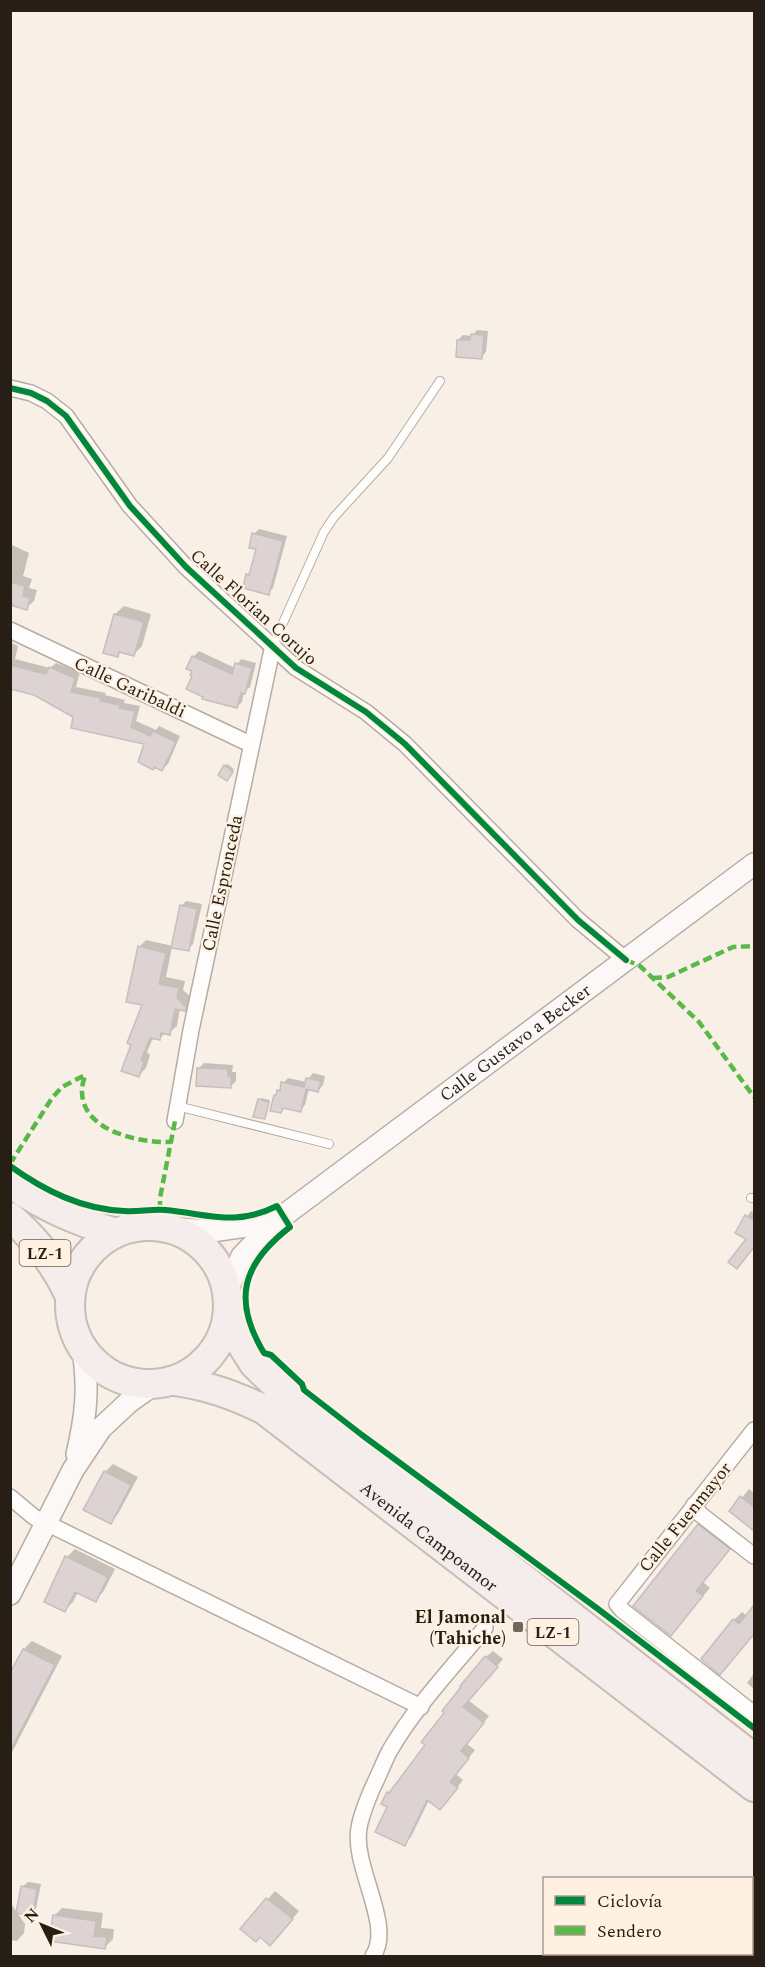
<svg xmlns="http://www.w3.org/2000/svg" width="765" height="1967" font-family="Spectral,serif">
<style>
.shadow{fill:#0003}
.building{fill:#ddd3d2;stroke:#c7bebd;stroke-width:1.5}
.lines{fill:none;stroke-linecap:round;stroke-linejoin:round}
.lane-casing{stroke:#b5ada4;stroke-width:10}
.street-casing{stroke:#b5ada4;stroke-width:18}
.secondary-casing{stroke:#b5ada4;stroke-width:24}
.highway-casing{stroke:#c8bcb7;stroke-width:32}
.lane{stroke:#fefdfb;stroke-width:8}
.street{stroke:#fefdfb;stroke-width:15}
.secondary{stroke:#fbf8f7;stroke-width:21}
.highway{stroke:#f5edeb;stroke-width:28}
.quiet{stroke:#58b947;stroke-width:4.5;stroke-dasharray:9 4.5;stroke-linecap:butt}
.cycleway-casing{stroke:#fef1e1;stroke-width:10}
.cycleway{stroke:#00873e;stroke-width:6}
.poi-dot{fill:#70685e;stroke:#fef1e1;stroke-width:2}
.labels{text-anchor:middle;stroke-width:4.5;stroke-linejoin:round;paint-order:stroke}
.shield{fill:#fef1e1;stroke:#685e52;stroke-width:1.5}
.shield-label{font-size:16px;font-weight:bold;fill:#271f15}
.street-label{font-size:18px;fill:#271f15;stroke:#fef1e1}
.poi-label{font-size:18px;font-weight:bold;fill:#271f15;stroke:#fef1e1;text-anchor:end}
</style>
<rect width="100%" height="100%" fill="#f8f0e7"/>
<g class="shadow">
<polygon points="477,330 488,331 486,352 481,357 458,340 463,335 472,336"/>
<polygon points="259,529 287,536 273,588 268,593 247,575 252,570 258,548 254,534"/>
<polygon points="10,544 29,553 23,576 32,579 29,588 37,590 34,601 26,608 10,603"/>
<polygon points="124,606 151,614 142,646 134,654 122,651 117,656 115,614"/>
<polygon points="10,642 18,646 15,659 50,668 56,663 80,672 76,687 106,693 105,695 125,700 124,703 140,706 136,721 156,730 159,726 180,736 168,764 162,769 146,743 75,717 34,693 10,687"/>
<polygon points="199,651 235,668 241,659 256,663 250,687 244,692 242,702 236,707 194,675 194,670 188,668 194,656"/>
<polygon points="227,764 234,769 229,777 225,766"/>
<polygon points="186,901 202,904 193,944 188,949 172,947 166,977 185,981 183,990 193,999 192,1002 185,1009 180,1008 177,1026 169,1033 166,1032 159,1039 153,1038 147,1052 150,1055 146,1068 139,1075 144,1004 139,947 146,940 173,946 181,906"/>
<polygon points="204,1063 233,1065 232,1072 236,1072 236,1081 231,1086 199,1068"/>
<polygon points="313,1073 325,1076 323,1085 318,1091 309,1089 305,1105 300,1110 286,1107 281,1112 275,1095 282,1087 283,1083 288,1078 306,1082"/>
<polygon points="261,1098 270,1100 264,1118 259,1100"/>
<polygon points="751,1211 754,1212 754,1248 749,1238 737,1232"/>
<polygon points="113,1464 138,1477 118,1514 110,1522 105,1472"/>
<polygon points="749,1489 754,1493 754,1529 731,1511"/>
<polygon points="707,1517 736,1541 703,1582 710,1588 671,1634 699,1525"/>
<polygon points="75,1549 115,1569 103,1592 95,1600 78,1592 73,1602 65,1610 67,1557"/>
<polygon points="754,1607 754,1634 728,1665 734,1620 742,1612 747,1616"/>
<polygon points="32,1641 62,1656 10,1756 10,1676 24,1649"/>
<polygon points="493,1651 503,1659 468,1700 489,1716 467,1744 475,1750 456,1774 463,1780 446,1802 429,1800 411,1837 404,1844 389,1806 388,1793 428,1745 486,1657"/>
<polygon points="754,1673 754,1689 747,1683"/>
<polygon points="28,1882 41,1884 36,1909 31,1914 22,1887"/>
<polygon points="275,1891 299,1911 278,1936 260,1936 242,1929"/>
<polygon points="10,1902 25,1924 24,1933 17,1941 10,1940"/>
<polygon points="62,1908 103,1913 101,1928 114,1929 113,1939 105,1947 54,1916"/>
</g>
<g class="building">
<polygon points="471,334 484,335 482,359 456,357 457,340 470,340"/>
<polygon points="252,533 283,541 269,595 243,588 246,574 249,575 256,549 249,548"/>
<polygon points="10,582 25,586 23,596 30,598 27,610 13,606 13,604 10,604"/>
<polygon points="114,614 144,622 134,656 119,652 118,657 103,653"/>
<polygon points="192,656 232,674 235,663 252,668 245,694 241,693 237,708 202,699 203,697 186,689 192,676 190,675 192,671 186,669"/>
<polygon points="10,665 46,674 49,667 75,678 71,692 101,698 100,701 120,705 119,708 135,711 131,727 150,736 153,731 176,742 162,771 154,767 153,770 138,762 144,744 71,728 73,717 34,695 10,689"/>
<polygon points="224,765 233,772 227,781 218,775"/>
<polygon points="180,905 197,909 189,951 171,948"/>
<polygon points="138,946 166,953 159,984 179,988 177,998 186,1007 185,1011 175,1009 170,1035 161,1033 160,1040 150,1038 141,1060 144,1062 139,1077 121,1071 131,1045 127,1043 142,1005 126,1002"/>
<polygon points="197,1068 228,1069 228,1076 231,1076 231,1088 196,1086"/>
<polygon points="306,1078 321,1081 318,1092 306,1089 301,1112 283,1108 281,1113 270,1111 274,1095 276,1095 277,1090 280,1091 281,1082 304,1087"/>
<polygon points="258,1099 269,1102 265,1119 253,1117"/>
<polygon points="745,1215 754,1220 754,1247 737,1269 728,1262 746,1239 735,1233"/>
<polygon points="104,1471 131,1485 111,1524 83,1510"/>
<polygon points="740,1496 754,1507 754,1531 729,1511"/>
<polygon points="698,1524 730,1549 696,1591 703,1596 671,1636 633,1606"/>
<polygon points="65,1556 108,1577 96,1602 75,1592 65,1612 44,1602"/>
<polygon points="754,1605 754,1634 720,1675 701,1659 733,1619 739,1624"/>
<polygon points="23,1649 55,1665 10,1751 10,1673"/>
<polygon points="485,1656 498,1667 463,1707 484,1723 461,1751 469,1758 450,1782 458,1788 440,1810 427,1800 405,1846 375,1832 387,1807 381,1804 387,1792 389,1793 425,1745 421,1742 444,1713 442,1711 461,1687 460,1686"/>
<polygon points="21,1886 37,1889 32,1916 16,1913"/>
<polygon points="266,1898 293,1919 270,1946 260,1937 256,1942 240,1929"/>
<polygon points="53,1915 96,1921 94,1936 107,1937 105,1949 49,1941"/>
</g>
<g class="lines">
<g class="lane-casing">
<g id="lane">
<polyline points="273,645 324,532 334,517 388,458 440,381"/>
<polyline points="177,1106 329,1144"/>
<polyline points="751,1198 754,1198"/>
</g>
</g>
<g class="street-casing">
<g id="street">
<polyline points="10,388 31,393 47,401 66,416 130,506 186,567 296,668 366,712 405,744 578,920 626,960"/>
<polyline points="10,630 250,744"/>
<polyline points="175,1121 191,1030 273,645"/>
<polyline points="754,1430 617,1604 622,1610 754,1714"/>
<polyline points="10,1497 34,1517 421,1707"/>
<polyline points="694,1505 700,1514 754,1556"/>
<path d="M373,1956C394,1925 352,1867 359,1828C361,1815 367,1801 372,1789C378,1777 383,1764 389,1752C414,1708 453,1667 485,1628"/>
</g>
</g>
<g class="secondary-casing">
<g id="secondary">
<polyline points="177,1229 212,1231 275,1222"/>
<path id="s1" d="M228,1288L242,1256L275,1222L754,864"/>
<path d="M77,1454C86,1416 89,1389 83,1350"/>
<polyline points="10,1594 73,1470 101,1428 129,1402 153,1385"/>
</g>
</g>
<g class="highway-casing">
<g id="highway">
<path d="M10,1183C43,1207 77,1221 116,1233"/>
<path d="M10,1217C36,1239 56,1266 70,1296"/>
<circle cx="149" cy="1305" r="79"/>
<polyline points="229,1307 237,1337 254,1364 283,1392 754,1758"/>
<path id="s2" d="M174,1381C209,1386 231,1394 263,1409L754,1787"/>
</g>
</g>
<use href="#lane" class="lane"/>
<use href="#street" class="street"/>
<use href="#secondary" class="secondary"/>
<use href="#highway" class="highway"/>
<g class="quiet">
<polyline points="626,960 640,966 699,1022 754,1097"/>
<polyline points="653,978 668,977 733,947 754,946"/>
<path d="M10,1164L52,1098L62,1087L85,1075C84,1080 82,1085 82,1089C80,1131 139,1143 171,1142"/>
<polyline points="160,1210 160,1198 175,1121"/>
</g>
<g class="cycleway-casing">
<g id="cycleway">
<polyline points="10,388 31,393 47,401 66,416 130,506 186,567 296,668 366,712 405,744 578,920 626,960"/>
<path d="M10,1166C45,1191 81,1209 124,1211C138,1212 151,1209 165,1210C209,1214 235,1227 277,1206L290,1227C242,1264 232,1300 264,1353L271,1355L302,1384L304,1390L362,1435L598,1609L754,1728"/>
</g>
</g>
<use href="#cycleway" class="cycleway"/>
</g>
<rect class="poi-dot" x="512" y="1621" width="12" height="12" rx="3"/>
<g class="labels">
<g class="shield">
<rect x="19.5" y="1240" width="51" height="26" rx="4.5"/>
<rect x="527.5" y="1619" width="51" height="26" rx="4.5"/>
</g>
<g class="shield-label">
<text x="45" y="1259">LZ-1</text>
<text x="553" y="1638">LZ-1</text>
</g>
<g class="street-label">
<text transform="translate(254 607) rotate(42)" y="6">Calle Florian Corujo</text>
<text transform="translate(130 687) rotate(25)" y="6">Calle Garibaldi</text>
<text transform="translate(222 883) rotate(-78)" y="6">Calle Espronceda</text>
<text dy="6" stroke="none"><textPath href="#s1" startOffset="382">Calle Gustavo a Becker</textPath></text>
<text transform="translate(685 1517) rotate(-51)" y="6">Calle Fuenmayor</text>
<text dy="6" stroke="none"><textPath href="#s2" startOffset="303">Avenida Campoamor</textPath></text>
</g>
<g class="poi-label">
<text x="506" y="1623">El Jamonal<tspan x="506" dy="21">(Tahiche)</tspan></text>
</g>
</g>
<rect width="765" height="1967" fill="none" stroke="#271f15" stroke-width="24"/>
<rect x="543" y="1877" width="210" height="78" fill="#fef1e1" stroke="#a89d8f" stroke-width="1.5"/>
<rect x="555" y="1896" width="30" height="9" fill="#00873e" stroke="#a89d8f" stroke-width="1.5"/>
<text x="597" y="1907" font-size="18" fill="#271f15">Ciclovía</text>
<rect x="555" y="1926" width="30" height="9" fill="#58b947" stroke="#a89d8f" stroke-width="1.5"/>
<text x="597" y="1937" font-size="18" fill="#271f15">Sendero</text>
<g transform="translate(42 1925) rotate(313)" stroke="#fef1e1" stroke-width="4.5" paint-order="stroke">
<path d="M0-4.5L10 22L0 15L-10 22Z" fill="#271f15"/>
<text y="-9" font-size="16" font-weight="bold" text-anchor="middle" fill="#271f15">N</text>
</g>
</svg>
